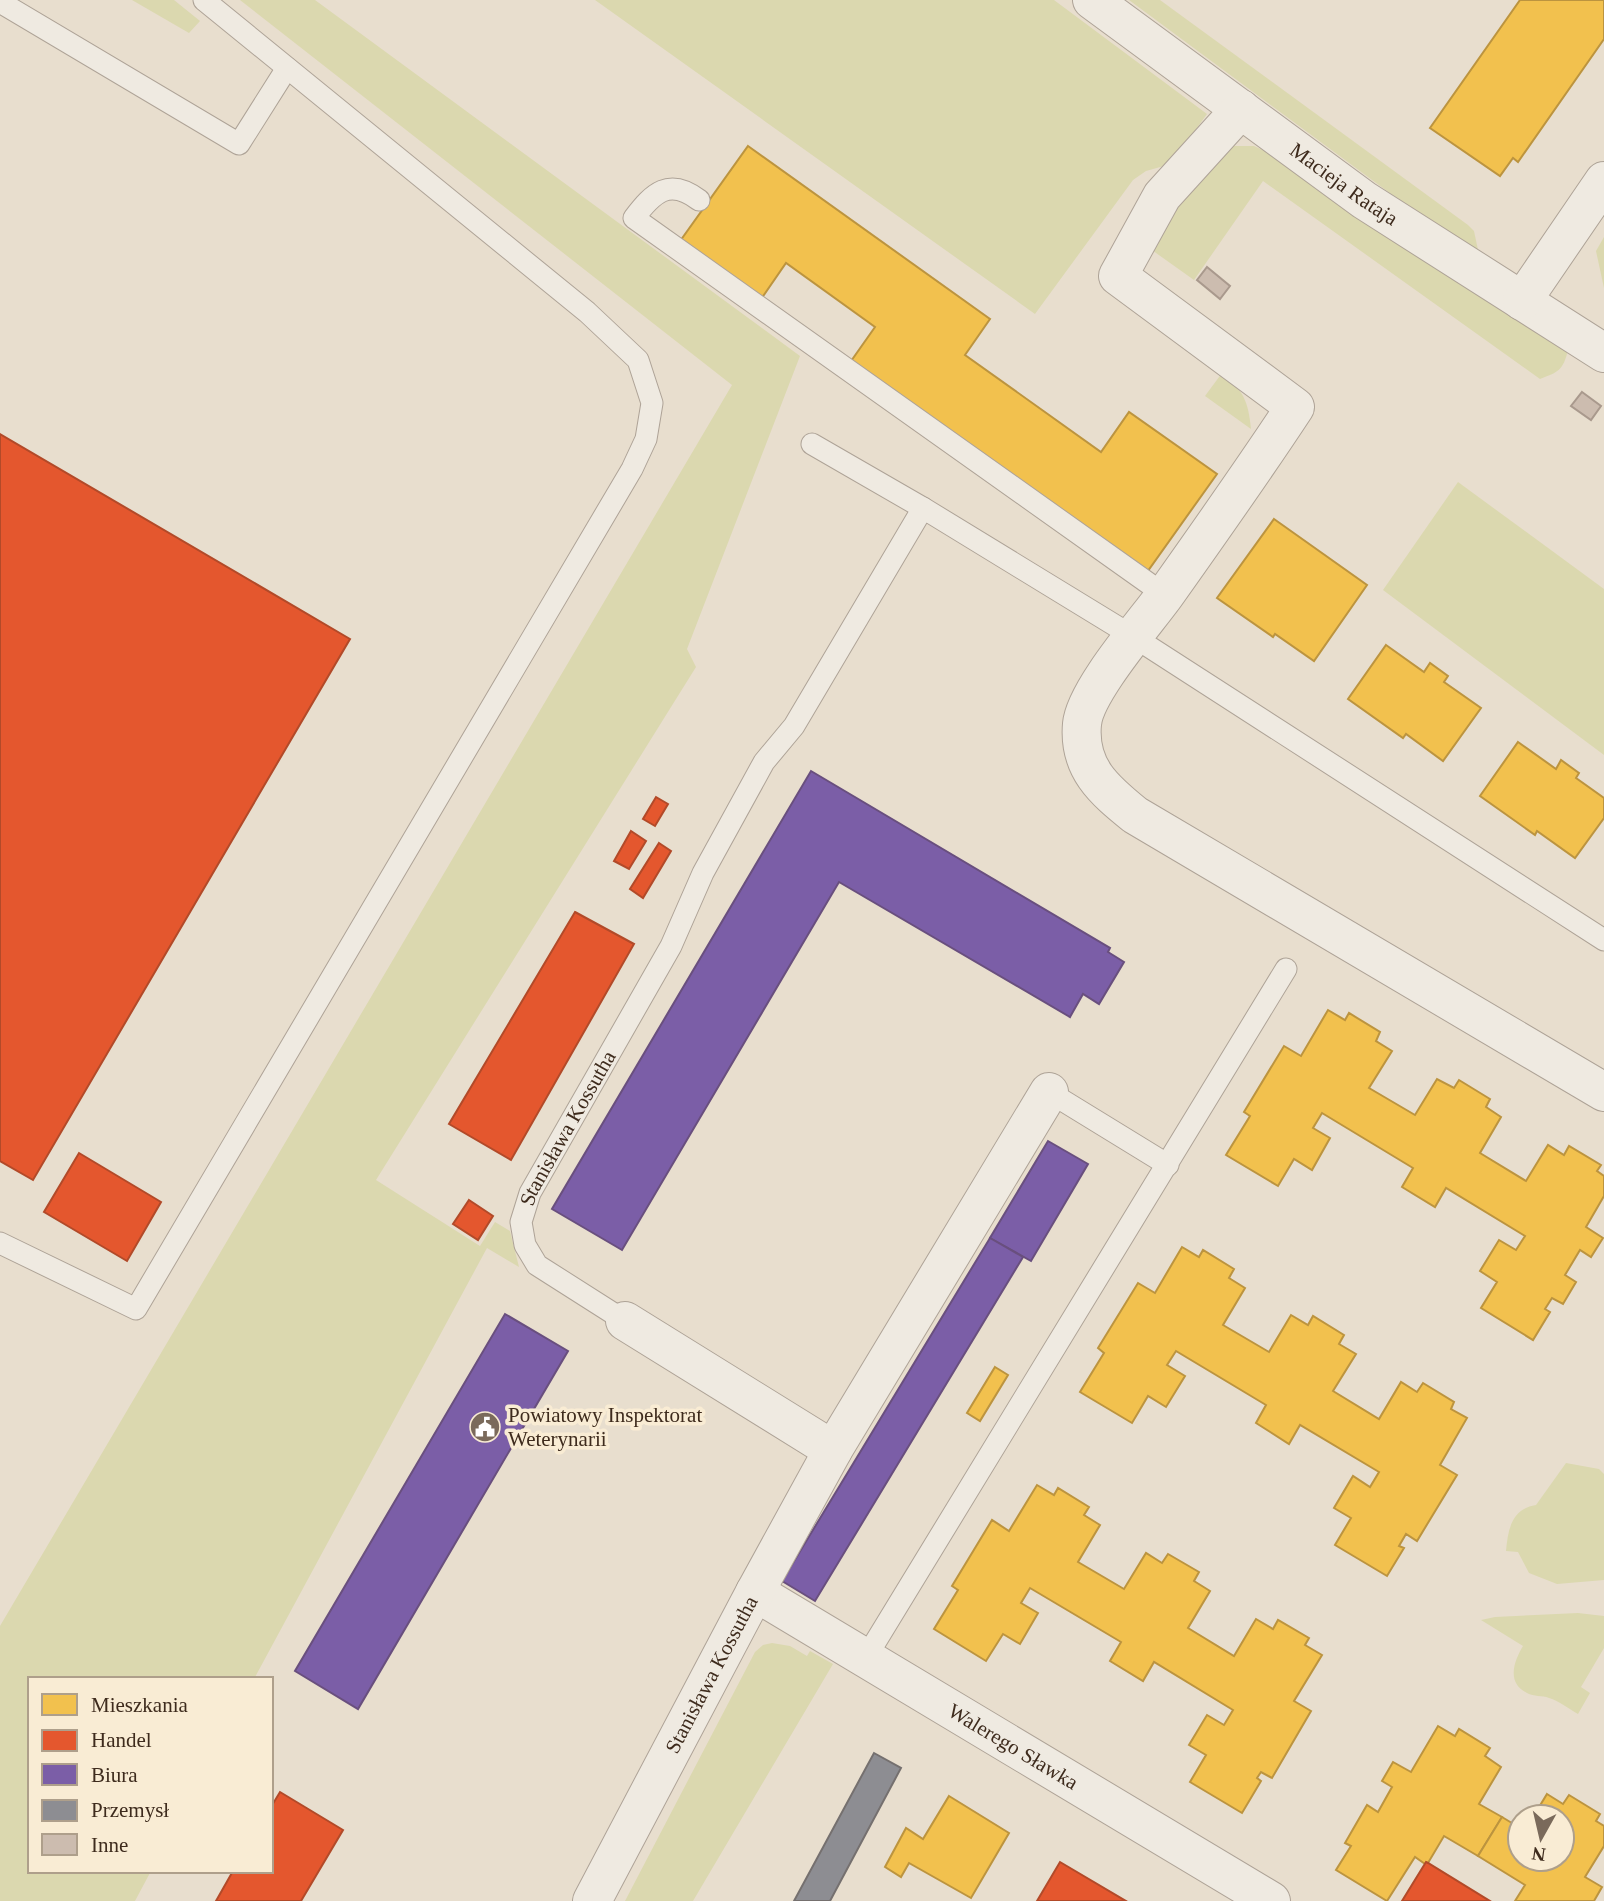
<svg xmlns="http://www.w3.org/2000/svg" width="1604" height="1901" font-family="'Times New Roman',serif">
<style>
.green{fill:#dbd8af}
.homes{fill:#f2c14e;stroke:#bc943f;stroke-width:2}
.shops{fill:#e4572e;stroke:#b24a29;stroke-width:2}
.offices{fill:#7b5ea7;stroke:#694f7e;stroke-width:2}
.industry{fill:#8d8d92;stroke:#75706f;stroke-width:2}
.building{fill:#ccbcaf;stroke:#a9998d;stroke-width:2}
.lines{fill:none;stroke-linecap:round;stroke-linejoin:round}
.service-casing{stroke:#aea397;stroke-width:23}
.minor-casing{stroke:#aea397;stroke-width:40}
.service{stroke:#efeae1;stroke-width:21}
.minor{stroke:#efeae1;stroke-width:38}
.labels{text-anchor:middle;stroke-width:7;stroke-linejoin:round;paint-order:stroke}
.street-label{font-size:21px;fill:#3e2b1d;stroke:#f9ecd4}
.poi-label{font-size:21px;fill:#3e2b1d;stroke:#f9ecd4;text-anchor:start}
</style>
<rect width="100%" height="100%" fill="#e8dece"/>
<g class="green">
<polygon points="132,0 174,0 200,21 189,33"/>
<polygon points="240,0 315,0 800,356 687,649 696,667 376,1180 480,1246 495,1222 510,1231 519,1267 487,1248 254,1679 30,1679 30,1871 151,1871 135,1901 0,1901 0,1626 732,385"/>
<polygon points="595,0 1054,0 1207,114 1171,164 1146,171 1133,180 1035,314"/>
<polygon points="1129,0 1160,0 1468,225 1474,231 1478,250 1391,194"/>
<path d="M1233,146H1254L1269,153L1568,350C1563,371 1558,372 1540,379L1263,181L1194,280L1149,248L1159,218Z"/>
<polygon points="1604,237 1604,288 1596,251"/>
<path d="M1222,373C1244,391 1248,401 1251,429L1205,396Z"/>
<polygon points="1458,482 1604,589 1604,755 1383,590"/>
<path d="M1566,1463L1599,1469L1604,1474V1580L1557,1584L1529,1573L1518,1552L1506,1551C1508,1530 1511,1509 1536,1505Z"/>
<path d="M1578,1613L1604,1616V1648L1581,1687L1590,1693L1578,1714C1569,1709 1559,1701 1549,1698C1542,1695 1534,1697 1527,1693C1506,1683 1514,1661 1523,1646L1481,1620L1495,1617Z"/>
<polygon points="772,1643 790,1646 807,1656 810,1651 833,1664 693,1901 625,1901 755,1652 763,1645"/>
</g>
<g class="homes">
<polygon points="1520,0 1604,0 1604,39 1518,162 1513,158 1500,176 1430,128"/>
<polygon points="748,146 990,319 965,355 1101,452 1129,412 1217,474 1145,575 849,364 875,327 786,263 759,302 678,244"/>
<polygon points="1274,519 1367,585 1314,661 1275,634 1273,637 1217,598"/>
<polygon points="1386,645 1424,672 1430,663 1448,676 1444,682 1481,708 1443,761 1406,734 1403,738 1348,699"/>
<polygon points="1518,742 1556,769 1561,760 1579,773 1576,778 1604,798 1604,818 1575,858 1537,831 1535,835 1480,796"/>
<polygon points="1328,1010 1345,1020 1349,1013 1380,1032 1376,1041 1392,1051 1369,1088 1415,1115 1437,1079 1454,1088 1459,1080 1490,1099 1486,1107 1501,1117 1480,1153 1526,1181 1548,1145 1564,1155 1569,1146 1601,1165 1597,1171 1604,1176 1604,1196 1586,1227 1603,1238 1591,1257 1580,1250 1565,1275 1576,1282 1563,1304 1552,1298 1545,1309 1550,1312 1533,1340 1481,1308 1497,1282 1480,1271 1499,1240 1516,1250 1525,1236 1446,1188 1435,1207 1402,1187 1413,1168 1322,1113 1313,1128 1330,1138 1312,1170 1294,1159 1278,1186 1226,1155 1250,1116 1244,1112 1284,1046 1301,1056"/>
<polygon points="1182,1247 1199,1257 1203,1250 1234,1269 1229,1278 1245,1288 1223,1325 1269,1352 1291,1315 1308,1325 1313,1316 1344,1335 1339,1344 1356,1354 1333,1391 1379,1419 1401,1382 1417,1392 1423,1383 1454,1402 1451,1409 1467,1418 1440,1465 1457,1475 1417,1541 1406,1534 1399,1546 1404,1548 1387,1576 1335,1545 1351,1518 1334,1508 1353,1476 1370,1487 1379,1472 1300,1425 1289,1444 1256,1423 1266,1405 1176,1351 1167,1365 1185,1376 1166,1407 1148,1396 1132,1423 1080,1392 1104,1353 1098,1348 1138,1283 1155,1293"/>
<polygon points="995,1367 1008,1375 980,1421 967,1413"/>
<polygon points="1037,1485 1054,1495 1058,1488 1089,1507 1084,1515 1100,1525 1078,1562 1124,1589 1146,1553 1162,1563 1168,1554 1199,1572 1194,1581 1210,1591 1188,1628 1234,1656 1256,1619 1273,1629 1278,1620 1309,1638 1305,1645 1322,1655 1294,1701 1311,1711 1272,1778 1261,1772 1257,1778 1261,1781 1242,1813 1190,1782 1206,1755 1189,1745 1207,1715 1224,1725 1233,1710 1154,1662 1143,1681 1110,1661 1121,1642 1030,1588 1021,1603 1038,1613 1020,1644 1003,1634 986,1661 934,1629 958,1590 952,1586 992,1520 1009,1531"/>
<polygon points="1438,1726 1455,1736 1459,1729 1490,1748 1485,1756 1501,1767 1479,1804 1502,1817 1478,1856 1444,1836 1428,1863 1425,1864 1415,1857 1387,1901 1336,1870 1351,1846 1345,1843 1367,1805 1378,1812 1392,1787 1382,1781 1393,1762 1411,1772"/>
<polygon points="1547,1794 1563,1804 1569,1795 1600,1814 1596,1821 1604,1826 1604,1846 1585,1877 1602,1887 1594,1901 1515,1901 1525,1885 1478,1856 1502,1817 1520,1828 1520,1859 1562,1859 1562,1817 1533,1817"/>
<polygon points="949,1796 1009,1833 971,1898 909,1863 901,1877 885,1867 906,1828 923,1839"/>
</g>
<g class="shops">
<polygon points="0,434 350,639 33,1180 0,1161"/>
<polygon points="656,797 668,804 655,826 643,819"/>
<polygon points="631,831 646,841 629,869 614,861"/>
<polygon points="659,843 671,851 643,898 630,889"/>
<polygon points="575,912 634,944 511,1160 449,1124"/>
<polygon points="79,1153 161,1202 127,1261 44,1212"/>
<polygon points="469,1200 493,1216 478,1240 453,1224"/>
<polygon points="280,1792 343,1830 301,1901 216,1901 233,1871 271,1871 271,1807"/>
<polygon points="1060,1862 1126,1901 1037,1901"/>
<polygon points="1426,1862 1428,1863 1490,1901 1402,1901"/>
</g>
<g class="offices">
<polygon points="811,771 1110,948 1108,952 1124,962 1099,1004 1083,994 1070,1017 839,882 622,1250 552,1209"/>
<polygon points="1048,1141 1088,1164 1031,1261 990,1238"/>
<polygon points="990,1238 1023,1257 815,1601 782,1581"/>
<polygon points="505,1314 568,1351 358,1709 295,1671"/>
</g>
<polygon class="industry" points="874,1753 901,1768 830,1901 794,1901"/>
<g class="building">
<polygon points="1207,267 1230,286 1220,299 1197,280"/>
<polygon points="1582,392 1601,406 1591,420 1571,406"/>
</g>
<g class="lines">
<g class="service-casing">
<g id="service">
<polyline points="0,2 239,144 287,68"/>
<path d="M699,200C669,177 653,193 634,218L1165,595"/>
<polyline points="812,444 923,508"/>
<polyline points="1049,1092 1168,1165"/>
<polyline points="0,1243 136,1309 632,469 646,439 652,403 638,360 587,312 204,0"/>
<path id="s1" d="M625,1321L537,1265L525,1245L521,1222L530,1193L671,946L703,873L764,762L794,726L923,508L1134,637L1604,940"/>
<polyline points="865,1659 1286,969"/>
</g>
</g>
<g class="minor-casing">
<g id="minor">
<path id="s2" d="M1092,0L1364,200L1604,353"/>
<path d="M1241,109L1162,196L1118,276L1295,407C1253,471 1209,533 1165,595C1144,624 1085,691 1082,724C1078,768 1104,790 1135,815L1604,1092"/>
<polyline points="1522,301 1604,181"/>
<polyline points="625,1321 833,1450"/>
<path id="s3" d="M755,1592L1271,1901"/>
<path id="s4" d="M592,1901L755,1592L833,1450L1049,1092"/>
</g>
</g>
<use href="#service" class="service"/>
<use href="#minor" class="minor"/>
</g>
<defs>
<g id="civic-disc" transform="scale(1.575)"><circle r="9.5" fill="#7a6a5b" stroke="#f9ecd4"/><path d="M-.6-6.5H3V-4.5H.6V-3L4-1V1h2V6H-6V1h2V-1L-.6-3ZM-1.2 2.5V6h2.4V2.5Z" fill="#fff"/></g>
</defs>
<g fill-rule="evenodd">
<use href="#civic-disc" x="485" y="1427"/>
</g>
<g class="labels">
<g class="street-label">
<text dy="7" stroke="none"><textPath href="#s2" startOffset="312">Macieja Rataja</textPath></text>
<text dy="7" stroke="none"><textPath href="#s1" startOffset="256">Stanisława Kossutha</textPath></text>
<text dy="7" stroke="none"><textPath href="#s4" startOffset="256">Stanisława Kossutha</textPath></text>
<text dy="7" stroke="none"><textPath href="#s3" startOffset="301">Walerego Sławka</textPath></text>
</g>
<g class="poi-label">
<text x="508" y="1422">Powiatowy Inspektorat<tspan x="508" dy="24">Weterynarii</tspan></text>
</g>
</g>
<rect x="28" y="1677" width="245" height="196" fill="#f9ecd4" stroke="#ae9f8b" stroke-width="2"/>
<rect x="42" y="1694" width="35" height="21" fill="#f2c14e" stroke="#ae9f8b" stroke-width="2"/>
<text x="91" y="1712" font-size="21" fill="#3e2b1d">Mieszkania</text>
<rect x="42" y="1730" width="35" height="21" fill="#e4572e" stroke="#ae9f8b" stroke-width="2"/>
<text x="91" y="1747" font-size="21" fill="#3e2b1d">Handel</text>
<rect x="42" y="1764" width="35" height="21" fill="#7b5ea7" stroke="#ae9f8b" stroke-width="2"/>
<text x="91" y="1782" font-size="21" fill="#3e2b1d">Biura</text>
<rect x="42" y="1800" width="35" height="21" fill="#8d8d92" stroke="#ae9f8b" stroke-width="2"/>
<text x="91" y="1817" font-size="21" fill="#3e2b1d">Przemysł</text>
<rect x="42" y="1834" width="35" height="21" fill="#ccbcaf" stroke="#ae9f8b" stroke-width="2"/>
<text x="91" y="1852" font-size="21" fill="#3e2b1d">Inne</text>
<g transform="translate(1541 1838) rotate(188)"><circle r="33" fill="#f9ecd4" stroke="#ae9f8b" stroke-width="2"/>
<path d="M0-5L12 26L0 18L-12 26Z" fill="#7a6a5b"/>
<text y="-10" font-size="19" font-weight="bold" text-anchor="middle" fill="#3e2b1d">N</text>
</g>
</svg>
